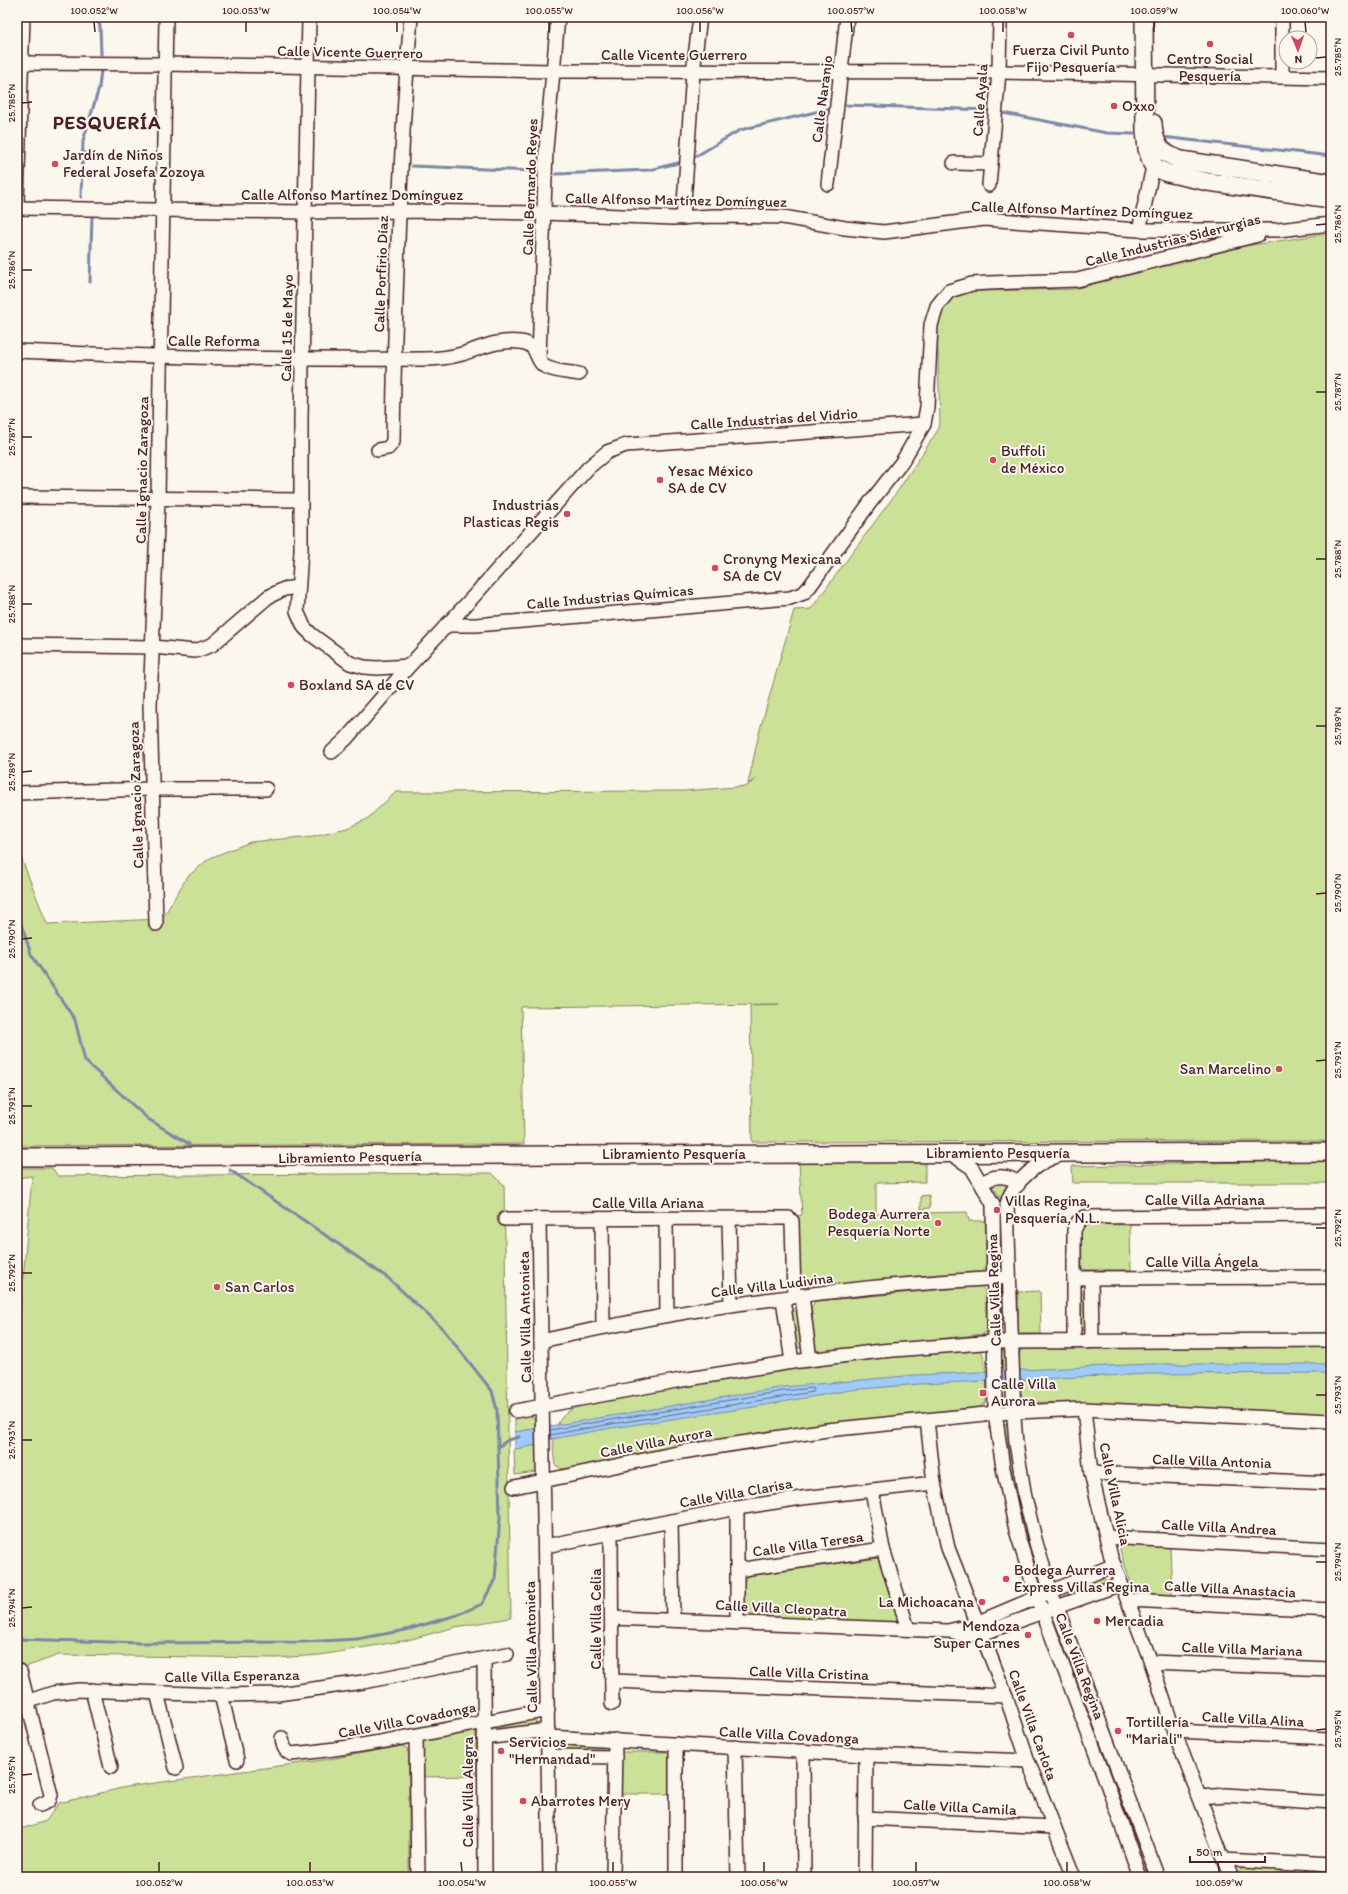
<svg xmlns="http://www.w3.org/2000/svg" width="1348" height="1894" font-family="Itim,sans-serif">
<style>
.green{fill:#cae197;stroke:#8a8061}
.water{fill:#9eccf9;stroke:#7c87a7}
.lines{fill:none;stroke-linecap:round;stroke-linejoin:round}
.shore{stroke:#6c647d;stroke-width:1}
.stream{stroke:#7c87a7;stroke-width:3}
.canal{stroke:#9eccf9;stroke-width:11}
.minor-casing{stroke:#4a1f2b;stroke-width:16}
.major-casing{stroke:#4a1f2b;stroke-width:20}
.minor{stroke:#fbf7ec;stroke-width:13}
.major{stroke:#fbf7ec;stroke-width:17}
.ticks{fill:none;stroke:#4a1f2b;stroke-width:1.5}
.poi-dot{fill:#d1495b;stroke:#fbf7ec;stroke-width:1.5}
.labels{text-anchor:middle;stroke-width:4;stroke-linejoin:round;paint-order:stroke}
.poi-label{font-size:15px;fill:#4a1f2b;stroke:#fbf7ec;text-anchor:start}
.street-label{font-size:15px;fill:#4a1f2b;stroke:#fbf7ec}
.district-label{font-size:19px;font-weight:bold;letter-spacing:1px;fill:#4a1f2b;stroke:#fbf7ec}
.neatline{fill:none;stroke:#4a1f2b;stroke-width:1.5}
.ticks-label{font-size:10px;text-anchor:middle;fill:#4a1f2b}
</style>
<rect width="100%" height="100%" fill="#fbf7ec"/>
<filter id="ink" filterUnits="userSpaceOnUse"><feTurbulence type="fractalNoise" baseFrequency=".025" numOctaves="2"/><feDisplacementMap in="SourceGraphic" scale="8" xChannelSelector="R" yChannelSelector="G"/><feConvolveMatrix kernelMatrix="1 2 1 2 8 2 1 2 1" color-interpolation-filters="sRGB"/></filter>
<g filter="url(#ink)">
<g class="green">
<polygon points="1331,233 1331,1141 752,1142 750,1005 779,1004 521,1007 524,1144 17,1146 17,847 47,924 162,919 187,877 210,858 250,842 313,836 347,828 367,819 396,792 684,791 747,786 756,779 748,784 759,733 794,610 811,609 899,489 936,433 940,422 937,324 942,304 949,298 974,291 1073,289 1245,246"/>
<polygon points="1295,1161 1331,1162 1331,1183 1073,1183 1072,1166"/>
<polygon points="799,1162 925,1162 925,1182 876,1183 876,1214 967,1212 969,1221 985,1221 987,1266 982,1272 806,1291 800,1286 797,1216 802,1215"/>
<polygon points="17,1168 52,1168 58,1176 492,1173 504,1185 511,1618 455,1627 408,1640 320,1655 276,1658 59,1655 17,1670 17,1347 32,1176 17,1178"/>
<polygon points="993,1183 1010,1184 1004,1194 999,1196 991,1184"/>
<polygon points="929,1195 930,1208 921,1209 921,1196"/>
<polygon points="998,1217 1002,1217 1001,1267 999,1266"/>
<polygon points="1086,1224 1130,1225 1131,1270 1086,1270 1082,1268 1081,1229"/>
<polygon points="1001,1285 1002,1287 1002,1327 1000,1326"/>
<polygon points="981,1286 985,1291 987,1330 984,1334 820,1352 815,1350 811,1308 815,1301"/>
<polygon points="1081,1290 1084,1291 1085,1295 1085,1328 1083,1331 1080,1328 1079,1292"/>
<polygon points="1040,1291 1041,1334 1022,1334 1018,1330 1018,1292"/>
<polygon points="795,1307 799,1310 803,1347 799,1348 797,1346 792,1311"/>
<polygon points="1331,1347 1331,1414 1098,1403 1030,1402 1024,1400 1020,1391 1019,1357 1020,1351 1024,1349"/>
<path d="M976,1349L982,1351C985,1358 988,1393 986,1400C986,1403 983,1405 980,1407L766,1433L643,1453L564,1470L555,1465C550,1436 554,1414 583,1404L745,1374L862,1359Z"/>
<polygon points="1003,1350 1005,1351 1007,1402 1004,1405 1001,1403 1000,1351"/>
<polygon points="531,1414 535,1421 535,1429 515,1432 515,1417"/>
<path d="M1005,1423L1007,1424L1020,1504L1041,1584C1030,1571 1001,1440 1005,1423Z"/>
<polygon points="536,1445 536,1472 515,1475 514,1449"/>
<polygon points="1126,1545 1170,1546 1172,1595 1137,1593 1133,1589 1120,1550 1121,1546"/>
<polygon points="879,1558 898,1617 896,1621 892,1623 753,1616 745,1611 743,1585 747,1576"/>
<polygon points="1101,1578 1105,1579 1106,1583 1069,1596 1067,1594 1068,1590"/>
<polygon points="1056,1624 1150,1872 1148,1872 1055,1626"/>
<polygon points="534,1718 536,1722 535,1725 502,1730 500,1727 500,1725"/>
<polygon points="476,1730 476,1776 422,1777 421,1743 423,1739"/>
<polygon points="562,1745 601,1747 603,1751 561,1750"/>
<polygon points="402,1746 407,1748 409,1757 409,1877 17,1877 17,1830 46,1821 59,1803 126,1787 330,1759"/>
<polygon points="618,1752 670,1752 669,1794 618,1794"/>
<polygon points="1242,1868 1280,1870 1280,1877 1236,1877 1236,1872"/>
</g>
<polygon class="water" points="1149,1364 1331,1364 1331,1373 1150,1374 919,1384 851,1390 754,1407 611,1428 552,1439 543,1444 515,1449 515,1432 784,1387 916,1375"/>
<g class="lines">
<polyline class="shore" points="550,1430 784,1391 813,1388 814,1390 813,1392 611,1424 550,1435"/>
<g class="stream">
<polyline points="96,17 100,26 101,54"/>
<polyline points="845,105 990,110"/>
<polyline points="1003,113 1107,133 1134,134"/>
<polyline points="1162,137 1331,156"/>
<polyline points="82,153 92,153"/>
<polyline points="693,158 740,130 828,109"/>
<polyline points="412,166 536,171"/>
<polyline points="556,174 649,170 678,163"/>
<polyline points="81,197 83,141 99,88 101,70"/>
<polyline points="90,282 92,216"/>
<polyline points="17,912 31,954 75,1020 85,1061 148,1119 189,1144"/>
<polyline points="230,1170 388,1278 443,1329 492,1391 497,1410 498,1447"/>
<polyline points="17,1639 142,1643 303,1642 357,1639 406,1630 457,1615 482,1604 495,1579 500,1518 498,1447 508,1440 519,1437"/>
</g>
<polyline class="canal" points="17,1706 29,1703"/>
<g class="minor-casing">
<g id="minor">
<polyline points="309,17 301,418 301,551 297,611 304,627 312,635 350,663 364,667 377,668 409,666"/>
<polyline points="1282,17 1282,76"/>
<polyline points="17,63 164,64 552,71 999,72 1331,78"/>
<polyline points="954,163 991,164"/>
<polyline points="828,184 847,17"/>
<polyline points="989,185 999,72 1000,17"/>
<polyline points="17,202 23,17"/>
<polyline points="17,208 306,212 400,211 544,213 674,218 714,216 783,217 845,228 884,232 984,219 1139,230 1278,230 1331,224"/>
<polyline points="683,218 693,72 700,17"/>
<polyline points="1139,230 1155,158"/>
<path d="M17,351C152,357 288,360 423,359C436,359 448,358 462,354C481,348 499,339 520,342C539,344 534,358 544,366C554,372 568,372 579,374"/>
<polyline points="539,358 546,149 558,17"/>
<path d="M378,450L388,448L393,442C395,301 399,158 411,17"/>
<polyline points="17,497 300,500"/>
<polyline points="446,625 476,625 790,598 804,593 810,586 869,504 902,462 924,424 927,407 931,325 937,306 949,291 972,284 989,283 1077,280 1258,235"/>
<polyline points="17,645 153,647 195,651 212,645 268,597 284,589 298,587"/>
<polyline points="332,752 346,739 409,666 473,597 588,468 607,452 626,445 924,424"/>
<polyline points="17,793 152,789 266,789"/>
<polyline points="156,924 150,705 158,499 166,17"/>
<polyline points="950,1153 972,1168 993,1204 995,1413 1003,1468 1016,1530 1037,1597 1106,1781 1140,1877"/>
<path d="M1061,1155C1040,1160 1012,1182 1007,1204L1014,1418L1016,1443L1025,1497L1036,1543L1051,1592L1158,1877"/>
<path d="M983,1185C988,1174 1013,1174 1018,1185"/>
<polyline points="505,1219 789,1218 792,1221 794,1297"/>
<polyline points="539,1219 550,1877"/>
<polyline points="602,1219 603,1326"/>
<polyline points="666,1219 667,1315"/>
<polyline points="729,1219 731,1305"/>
<polyline points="1074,1278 1331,1277"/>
<polyline points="802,1296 810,1360"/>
<polyline points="783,1299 792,1362"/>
<polyline points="1074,1336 1074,1230 1078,1222 1084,1217 1331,1215"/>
<path d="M541,1341C692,1306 847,1286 1001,1278"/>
<polyline points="1087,1342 1092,1336 1091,1279"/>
<polyline points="1084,1409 1091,1473 1111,1557 1151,1662 1174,1731 1230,1877"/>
<polyline points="516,1411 676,1381 792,1362 881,1351 995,1342 1331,1340"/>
<polyline points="927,1420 934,1483 948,1548 1006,1696 1028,1761 1074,1877"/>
<polyline points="1091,1473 1331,1483"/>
<polyline points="514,1487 682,1452 827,1430 995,1413 1084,1409 1331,1421"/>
<polyline points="872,1491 883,1549 908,1629"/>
<polyline points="737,1508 737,1621"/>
<polyline points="671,1521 673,1619"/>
<polyline points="611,1533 612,1704"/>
<polyline points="1106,1537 1331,1549"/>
<polyline points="545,1546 737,1508 802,1498 934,1483"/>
<polyline points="737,1570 883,1549"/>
<polyline points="1128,1600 1331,1610"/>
<polyline points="612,1618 948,1631 969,1626 1114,1565"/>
<polyline points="954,1633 967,1635 981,1634 1121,1584"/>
<polyline points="484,1659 485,1877"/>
<polyline points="1151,1662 1331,1669"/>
<polyline points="20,1671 51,1795 49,1801 40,1805"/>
<polyline points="612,1681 1006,1696"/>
<polyline points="92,1690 111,1767"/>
<polyline points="157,1693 176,1768"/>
<polyline points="221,1695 237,1760"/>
<polyline points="29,1701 53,1693 79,1690 221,1695 278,1694 363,1682 507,1654"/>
<polyline points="1174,1731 1331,1738"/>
<polyline points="416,1736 418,1877"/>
<polyline points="548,1737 866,1755 1028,1761"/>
<path d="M282,1738C283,1745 284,1751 291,1754C378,1746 462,1725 548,1710"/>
<polyline points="484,1738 548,1730"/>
<polyline points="735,1747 738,1877"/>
<polyline points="803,1751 804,1877"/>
<polyline points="548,1756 615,1757"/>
<polyline points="1200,1797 1226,1795 1331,1802"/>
<polyline points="865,1818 1054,1827"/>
<polyline points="1224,1860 1331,1866"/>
<polyline points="613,1877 615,1740"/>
<polyline points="676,1877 676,1744"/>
<polyline points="865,1877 866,1755"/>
</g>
</g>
<g class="major-casing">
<g id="major">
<polyline points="1144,17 1145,131 1147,149 1152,164 1156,168 1167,173 1208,182 1331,199"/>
<path d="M1153,123C1154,144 1160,153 1181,160L1331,183"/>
<polyline points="17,1157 1331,1152"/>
</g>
</g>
<use href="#minor" class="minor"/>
<use href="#major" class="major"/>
</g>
</g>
<path class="ticks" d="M94,22L95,32M246,22V32M397,22V32M549,22V32M700,22V32M851,22L852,32M1003,22V32M1154,22V32M1305,22L1306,32M1316,58L1326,57M22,103L32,102M1316,225L1326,224M22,270H32M1316,392H1326M22,437H32M1316,559H1326M22,604H32M1316,726H1326M22,772L32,771M1316,894L1326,893M22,939L32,938M1316,1061L1326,1060M22,1106H32M1316,1228H1326M22,1273H32M1316,1395H1326M22,1440H32M1316,1562H1326M22,1608L32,1607M1316,1730L1326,1729M22,1775L32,1774M159,1862V1872M310,1862V1872M461,1862L462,1872M613,1862V1872M764,1862V1872M916,1862V1872M1067,1862V1872M1218,1862L1219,1872"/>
<g class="poi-dot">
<circle cx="1071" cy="35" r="4"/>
<circle cx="1210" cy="44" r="4"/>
<circle cx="1114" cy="106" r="4"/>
<circle cx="55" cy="164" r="4"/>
<circle cx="993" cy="460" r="4"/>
<circle cx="660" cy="480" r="4"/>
<circle cx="567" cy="514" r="4"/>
<circle cx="715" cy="568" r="4"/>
<circle cx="291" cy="685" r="4"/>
<circle cx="1279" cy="1069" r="4"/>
<circle cx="997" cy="1210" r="4"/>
<circle cx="938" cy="1223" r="4"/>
<circle cx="217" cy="1287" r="4"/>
<rect x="979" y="1389" width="8" height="8" rx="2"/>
<circle cx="1006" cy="1579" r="4"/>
<circle cx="982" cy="1602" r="4"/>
<circle cx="1097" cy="1621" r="4"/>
<circle cx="1028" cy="1635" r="4"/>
<circle cx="1118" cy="1731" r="4"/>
<circle cx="501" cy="1751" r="4"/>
<circle cx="523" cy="1801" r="4"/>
</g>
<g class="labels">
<g class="poi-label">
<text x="1071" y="55" text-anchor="middle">Fuerza Civil Punto<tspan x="1071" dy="17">Fijo Pesquería</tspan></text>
<text x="1210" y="64" text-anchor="middle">Centro Social<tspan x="1210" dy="17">Pesquería</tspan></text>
<text x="1122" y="111">Oxxo</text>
<text x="63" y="160">Jardín de Niños<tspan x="63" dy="17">Federal Josefa Zozoya</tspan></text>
<text x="1001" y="456">Buffoli<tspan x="1001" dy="17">de México</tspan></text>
<text x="668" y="476">Yesac México<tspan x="668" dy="17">SA de CV</tspan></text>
<text x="559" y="510" text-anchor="end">Industrias<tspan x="559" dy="17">Plasticas Regis</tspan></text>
<text x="723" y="564">Cronyng Mexicana<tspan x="723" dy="17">SA de CV</tspan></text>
<text x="299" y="690">Boxland SA de CV</text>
<text x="1271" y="1074" text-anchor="end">San Marcelino</text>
<text x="1005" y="1206">Villas Regina,<tspan x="1005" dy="17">Pesquería, N.L.</tspan></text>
<text x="930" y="1219" text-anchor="end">Bodega Aurrera<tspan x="930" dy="17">Pesquería Norte</tspan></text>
<text x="225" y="1292">San Carlos</text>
<text x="991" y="1389">Calle Villa<tspan x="991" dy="17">Aurora</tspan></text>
<text x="1014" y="1575">Bodega Aurrera<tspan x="1014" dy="17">Express Villas Regina</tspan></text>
<text x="974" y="1607" text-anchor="end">La Michoacana</text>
<text x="1105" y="1626">Mercadia</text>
<text x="1020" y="1631" text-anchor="end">Mendoza<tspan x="1020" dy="17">Super Carnes</tspan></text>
<text x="1126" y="1727">Tortillería<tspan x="1126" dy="17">"Mariali"</tspan></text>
<text x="509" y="1747">Servicios<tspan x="509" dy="17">"Hermandad"</tspan></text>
<text x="531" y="1806">Abarrotes Mery</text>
</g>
<g class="street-label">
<text transform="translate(350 52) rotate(1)" y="5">Calle Vicente Guerrero</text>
<text x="674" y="60">Calle Vicente Guerrero</text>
<text transform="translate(822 99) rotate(-83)" y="5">Calle Naranjo</text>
<text transform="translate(980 100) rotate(-86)" y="5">Calle Ayala</text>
<text transform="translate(530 187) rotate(-88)" y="5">Calle Bernardo Reyes</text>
<text x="352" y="200">Calle Alfonso Martínez Domínguez</text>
<text transform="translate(676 200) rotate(1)" y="5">Calle Alfonso Martínez Domínguez</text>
<text transform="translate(1082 210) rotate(2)" y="5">Calle Alfonso Martínez Domínguez</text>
<text transform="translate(1173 240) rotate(-14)" y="5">Calle Industrias Siderurgias</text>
<text transform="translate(381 274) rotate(-88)" y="5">Calle Porfirio Díaz</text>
<text transform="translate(287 328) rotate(-89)" y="5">Calle 15 de Mayo</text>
<text x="214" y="346">Calle Reforma</text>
<text transform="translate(774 419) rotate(-4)" y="5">Calle Industrias del Vidrio</text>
<text transform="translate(142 470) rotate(-89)" y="5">Calle Ignacio Zaragoza</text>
<text transform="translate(610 597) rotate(-5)" y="5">Calle Industrias Químicas</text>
<text transform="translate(136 795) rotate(-92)" y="5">Calle Ignacio Zaragoza</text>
<text x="998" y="1158">Libramiento Pesquería</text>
<text x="674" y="1159">Libramiento Pesquería</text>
<text transform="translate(350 1157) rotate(-1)" y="5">Libramiento Pesquería</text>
<text x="1205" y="1205">Calle Villa Adriana</text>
<text x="648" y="1208">Calle Villa Ariana</text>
<text x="1202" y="1267">Calle Villa Ángela</text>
<text transform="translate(772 1285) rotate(-7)" y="5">Calle Villa Ludivina</text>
<text transform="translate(994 1290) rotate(-92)" y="5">Calle Villa Regina</text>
<text transform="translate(525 1317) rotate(-91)" y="5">Calle Villa Antonieta</text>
<text transform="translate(656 1442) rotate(-11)" y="5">Calle Villa Aurora</text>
<text transform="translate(1212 1461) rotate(2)" y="5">Calle Villa Antonia</text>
<text transform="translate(736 1493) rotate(-10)" y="5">Calle Villa Clarisa</text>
<text transform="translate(1115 1494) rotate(78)" y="5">Calle Villa Alicia</text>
<text transform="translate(1219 1527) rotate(3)" y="5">Calle Villa Andrea</text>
<text transform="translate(808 1544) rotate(-8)" y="5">Calle Villa Teresa</text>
<text transform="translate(1230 1589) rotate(3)" y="5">Calle Villa Anastacia</text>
<text transform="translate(781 1608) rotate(3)" y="5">Calle Villa Cleopatra</text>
<text transform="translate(596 1619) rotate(-90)" y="5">Calle Villa Celia</text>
<text transform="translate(531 1647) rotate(-91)" y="5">Calle Villa Antonieta</text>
<text transform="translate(1242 1649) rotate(2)" y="5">Calle Villa Mariana</text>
<text transform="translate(1080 1666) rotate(69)" y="5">Calle Villa Regina</text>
<text transform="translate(809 1673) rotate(2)" y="5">Calle Villa Cristina</text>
<text transform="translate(232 1676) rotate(-1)" y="5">Calle Villa Esperanza</text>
<text transform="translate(1253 1719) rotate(3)" y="5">Calle Villa Alina</text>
<text transform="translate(407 1720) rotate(-11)" y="5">Calle Villa Covadonga</text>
<text transform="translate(1033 1725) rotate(70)" y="5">Calle Villa Carlota</text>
<text transform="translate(789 1735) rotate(3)" y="5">Calle Villa Covadonga</text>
<text transform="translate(468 1792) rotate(-90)" y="5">Calle Villa Alegra</text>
<text transform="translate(960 1807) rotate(3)" y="5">Calle Villa Camila</text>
</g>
<g class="district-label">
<text x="107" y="129">PESQUERÍA</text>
</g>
</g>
<rect width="1348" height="1894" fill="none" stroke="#fbf7ec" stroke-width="44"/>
<g transform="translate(1298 50) rotate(178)"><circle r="19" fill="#fbf7ec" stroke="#b4a19f"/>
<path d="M0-3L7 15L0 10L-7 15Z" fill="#d1495b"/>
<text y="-6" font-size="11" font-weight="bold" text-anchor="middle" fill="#4a1f2b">N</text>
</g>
<path d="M1190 1856v6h75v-6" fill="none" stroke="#4a1f2b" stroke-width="2"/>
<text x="1196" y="1856" font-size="12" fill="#4a1f2b" stroke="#fbf7ec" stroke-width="3" paint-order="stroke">50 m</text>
<rect x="22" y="22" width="1304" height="1850" class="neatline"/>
<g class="ticks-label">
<text x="94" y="14">100.052°W</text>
<text x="246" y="14">100.053°W</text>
<text x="397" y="14">100.054°W</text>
<text x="549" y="14">100.055°W</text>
<text x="700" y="14">100.056°W</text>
<text x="851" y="14">100.057°W</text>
<text x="1003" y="14">100.058°W</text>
<text x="1154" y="14">100.059°W</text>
<text x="1305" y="14">100.060°W</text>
<text transform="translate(1337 57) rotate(-90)" y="4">25.785°N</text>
<text transform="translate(11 103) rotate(-90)" y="4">25.785°N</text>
<text transform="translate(1337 224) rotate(-90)" y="4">25.786°N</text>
<text transform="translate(11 270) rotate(-90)" y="4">25.786°N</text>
<text transform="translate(1337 392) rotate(-90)" y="4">25.787°N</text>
<text transform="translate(11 437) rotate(-90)" y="4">25.787°N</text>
<text transform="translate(1337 559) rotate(-90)" y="4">25.788°N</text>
<text transform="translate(11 604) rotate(-90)" y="4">25.788°N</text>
<text transform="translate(1337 726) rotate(-90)" y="4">25.789°N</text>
<text transform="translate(11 772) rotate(-90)" y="4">25.789°N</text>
<text transform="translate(1337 893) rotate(-90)" y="4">25.790°N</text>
<text transform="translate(11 939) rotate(-90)" y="4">25.790°N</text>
<text transform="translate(1337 1060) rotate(-90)" y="4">25.791°N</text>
<text transform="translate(11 1106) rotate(-90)" y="4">25.791°N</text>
<text transform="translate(1337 1228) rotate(-90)" y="4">25.792°N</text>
<text transform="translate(11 1273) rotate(-90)" y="4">25.792°N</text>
<text transform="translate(1337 1395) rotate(-90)" y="4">25.793°N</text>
<text transform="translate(11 1440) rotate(-90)" y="4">25.793°N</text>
<text transform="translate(1337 1562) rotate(-90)" y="4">25.794°N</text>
<text transform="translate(11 1608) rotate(-90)" y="4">25.794°N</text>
<text transform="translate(1337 1729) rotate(-90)" y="4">25.795°N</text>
<text transform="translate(11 1775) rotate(-90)" y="4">25.795°N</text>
<text x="159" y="1886">100.052°W</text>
<text x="310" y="1886">100.053°W</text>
<text x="462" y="1886">100.054°W</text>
<text x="613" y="1886">100.055°W</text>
<text x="764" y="1886">100.056°W</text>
<text x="916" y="1886">100.057°W</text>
<text x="1067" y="1886">100.058°W</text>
<text x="1219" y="1886">100.059°W</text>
</g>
</svg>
